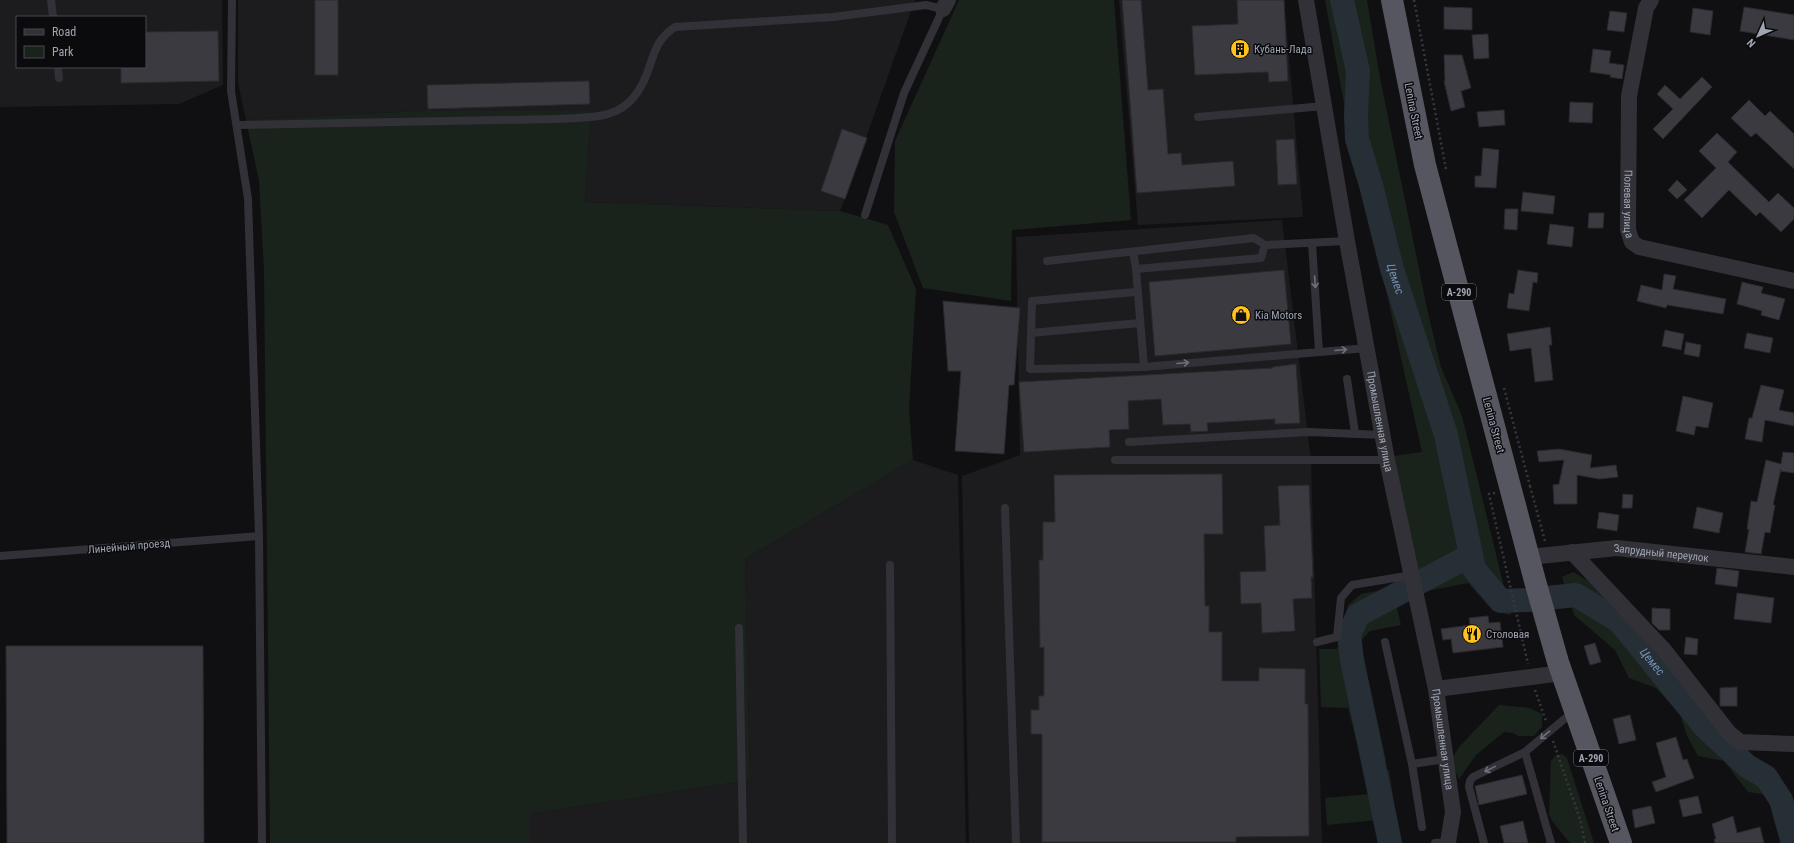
<svg xmlns="http://www.w3.org/2000/svg" width="1794" height="843" font-family="'Roboto Condensed',sans-serif">
<style>
.built{fill:#1c1c1f;fill-rule:evenodd}
.green{fill:#1a221c}
.lines{fill:none;stroke-linecap:round;stroke-linejoin:round}
.river{stroke:#262e36;stroke-width:24}
.building{fill:#3a3a40;stroke:#2a2a2e}
.path{stroke:#37383e;stroke-width:2.5;stroke-dasharray:2 3;stroke-linecap:butt}
.service{stroke:#313137;stroke-width:8}
.minor{stroke:#313137;stroke-width:16}
.trunk{stroke:#55565f;stroke-width:22}
.oneway{stroke:#6e717c}
.labels{text-anchor:middle;stroke-width:3;stroke-linejoin:round;paint-order:stroke}
.shield{fill:#0b0b0d;stroke:#737782;stroke-width:1}
.shield-label{font-size:10px;font-weight:bold;fill:#a0a5b4}
.poi-label{font-size:11px;fill:#a0a5b4;stroke:#0b0b0d;text-anchor:start}
.street-label{font-size:11px;fill:#a0a5b4;stroke:#0b0b0d}
.water-label{font-size:12px;font-style:italic;fill:#7490b2;stroke:#0b0b0d}
</style>
<rect width="100%" height="100%" fill="#101012"/>
<g class="built">
<path d="M0,0H222L223,85L179,104L0,107ZM17,17H145V67H17Z"/>
<polygon points="238,0 915,0 840,211 585,202 591,111 420,111 246,120 238,83"/>
<polygon points="1119,0 1284,0 1303,217 1138,225"/>
<polygon points="1282,220 1311,460 1322,843 969,843 962,476 1020,455 1016,237"/>
<polygon points="913,460 958,475 966,843 530,843 530,814 750,780 745,559"/>
</g>
<g class="green">
<polygon points="959,0 1114,0 1131,220 1012,230 1011,301 923,288 894,212 895,141"/>
<polygon points="1325,0 1367,0 1380,78 1428,313 1441,367 1462,416 1511,615 1493,611 1468,583 1422,592 1394,456 1422,452 1342,93"/>
<polygon points="420,111 591,111 585,202 840,211 888,225 916,289 909,409 913,460 745,559 750,780 530,814 530,843 270,843 264,271 259,180 246,120"/>
<path d="M1573,572L1597,586L1744,748C1767,766 1767,766 1769,795L1748,792L1724,761L1698,756L1687,736L1680,714L1656,688L1629,678L1615,650L1574,615L1562,577Z"/>
<polygon points="1392,588 1401,625 1370,631 1360,642 1386,760 1362,763 1348,708 1321,707 1319,649 1337,649 1348,605 1361,594"/>
<polygon points="1499,705 1530,708 1542,714 1542,727 1534,736 1518,736 1513,733 1504,732 1476,755 1459,779 1450,761 1460,746"/>
<polygon points="1562,754 1567,758 1594,843 1570,843 1552,821 1549,814 1551,761 1556,755"/>
<polygon points="1389,770 1400,841 1380,843 1378,820 1327,825 1325,798 1370,794 1365,772"/>
<polygon points="1792,811 1794,812 1794,843 1784,843 1777,822"/>
</g>
<g class="lines">
<g class="river">
<path id="s1" d="M1342,0L1358,71L1356,115L1357,139L1371,185L1392,269L1446,435L1474,569L1501,601L1527,600L1576,595L1619,621L1705,727L1747,766L1766,777L1781,800L1793,843"/>
<polyline points="1390,843 1352,660 1349,635 1358,615 1471,555"/>
</g>
</g>
<g class="building">
<rect x="315" y="0" width="23" height="75"/>
<polygon points="1122,0 1141,0 1148,90 1163,89 1168,154 1181,153 1182,165 1233,161 1235,186 1137,193"/>
<polygon points="1237,0 1284,0 1288,81 1269,82 1268,72 1195,75 1192,26 1238,24"/>
<polygon points="1444,7 1472,8 1472,30 1444,29"/>
<polygon points="1744,7 1794,15 1794,40 1740,31"/>
<polygon points="1693,8 1713,11 1710,35 1690,32"/>
<polygon points="1610,11 1627,13 1624,32 1607,30"/>
<polygon points="218,31 219,81 121,83 121,67 145,67 145,32"/>
<polygon points="1488,34 1489,58 1474,59 1472,35"/>
<polygon points="1593,49 1611,51 1609,63 1624,65 1622,79 1610,77 1611,75 1590,72"/>
<polygon points="1444,55 1462,55 1471,88 1461,91 1465,107 1451,111 1444,81 1445,81"/>
<polygon points="1702,77 1712,87 1663,139 1653,129 1673,109 1657,94 1665,85 1680,99"/>
<polygon points="589,81 590,104 428,109 427,85"/>
<polygon points="1749,100 1765,116 1770,111 1794,134 1794,169 1756,133 1751,137 1731,118"/>
<polygon points="1570,102 1593,103 1592,123 1569,122"/>
<polygon points="1504,110 1505,125 1479,127 1477,112"/>
<polygon points="842,129 867,138 845,199 821,191"/>
<polygon points="1717,133 1737,152 1728,162 1769,202 1778,193 1794,208 1794,219 1781,232 1760,212 1756,216 1729,190 1702,218 1684,200 1716,168 1699,151"/>
<polygon points="1294,139 1297,184 1278,185 1276,140"/>
<polygon points="1483,148 1499,150 1496,188 1475,187 1475,176 1481,176"/>
<polygon points="1677,180 1687,190 1677,199 1668,190"/>
<polygon points="1523,192 1555,196 1553,214 1521,211"/>
<polygon points="1505,209 1518,209 1517,230 1504,229"/>
<polygon points="1589,213 1604,213 1603,228 1588,228"/>
<polygon points="1550,224 1574,227 1572,247 1547,244"/>
<polygon points="1284,270 1291,344 1155,356 1149,282"/>
<polygon points="1518,270 1538,273 1537,283 1533,282 1529,311 1507,308 1509,293 1514,294"/>
<polygon points="1664,274 1676,276 1673,289 1726,299 1723,314 1667,305 1666,308 1637,301 1641,285 1662,290"/>
<polygon points="1742,282 1763,287 1761,293 1785,299 1779,320 1761,315 1762,311 1737,304"/>
<polygon points="943,301 1020,308 1014,385 1009,385 1004,454 955,451 961,371 948,371"/>
<polygon points="1550,327 1552,345 1549,345 1553,380 1535,382 1531,348 1510,351 1507,334"/>
<polygon points="1665,330 1684,334 1681,350 1662,346"/>
<polygon points="1747,333 1773,338 1770,353 1744,348"/>
<polygon points="1686,342 1701,345 1699,357 1684,354"/>
<polygon points="1296,364 1300,423 1275,424 1275,419 1207,423 1208,431 1191,432 1190,424 1163,425 1161,399 1128,401 1129,429 1109,430 1110,447 1024,452 1019,382 1273,368 1273,367"/>
<polygon points="1761,385 1784,390 1779,410 1794,413 1794,426 1765,420 1762,442 1745,439 1749,418 1752,418"/>
<polygon points="1683,396 1713,403 1708,428 1696,426 1694,435 1676,431"/>
<polygon points="1559,449 1592,455 1590,468 1616,465 1618,477 1599,479 1577,475 1577,504 1554,504 1553,485 1559,484 1564,460 1539,462 1537,451"/>
<polygon points="1783,452 1794,453 1794,473 1780,471 1781,469 1773,505 1775,505 1770,533 1765,532 1761,554 1745,552 1749,529 1747,529 1751,501 1757,502 1766,460 1781,464"/>
<polygon points="1222,474 1223,534 1204,534 1205,606 1209,606 1209,632 1222,632 1222,681 1259,681 1259,668 1305,669 1305,704 1308,704 1309,836 1236,837 1236,842 1042,842 1042,734 1031,734 1031,710 1039,710 1039,696 1044,696 1044,647 1040,648 1039,560 1043,560 1043,522 1055,522 1054,475"/>
<polygon points="1309,485 1313,577 1311,577 1312,598 1293,599 1295,631 1262,633 1261,603 1241,604 1240,572 1266,571 1264,526 1280,525 1278,486"/>
<polygon points="1623,494 1633,495 1632,508 1622,508"/>
<polygon points="1697,507 1723,513 1719,533 1693,528"/>
<polygon points="1599,512 1619,515 1617,531 1597,528"/>
<polygon points="1717,568 1739,571 1737,587 1715,584"/>
<polygon points="1737,593 1774,598 1771,623 1734,619"/>
<polygon points="1652,608 1670,609 1670,630 1659,630 1652,623"/>
<polygon points="1488,616 1489,623 1500,622 1503,647 1453,653 1451,639 1443,640 1441,629 1470,625 1469,618"/>
<polygon points="1686,637 1698,639 1697,655 1684,654"/>
<polygon points="1595,643 1601,662 1590,665 1584,646"/>
<polygon points="6,646 203,646 204,843 7,843"/>
<polygon points="1737,687 1737,706 1720,706 1720,688"/>
<polygon points="1630,715 1636,740 1619,744 1613,719"/>
<polygon points="1676,737 1683,760 1687,759 1694,778 1656,792 1652,782 1666,777 1656,743"/>
<polygon points="1522,775 1527,794 1479,805 1475,786"/>
<polygon points="1698,796 1702,813 1683,817 1679,800"/>
<polygon points="1651,806 1655,823 1635,828 1632,810"/>
<polygon points="1733,816 1737,833 1760,827 1764,843 1715,843 1714,839 1716,839 1712,824"/>
<polygon points="1523,821 1528,843 1504,843 1500,826"/>
</g>
<g class="lines">
<g class="path">
<polyline points="1414,0 1446,169"/>
<polyline points="1504,388 1530,486"/>
<polyline points="1530,486 1545,541"/>
<polyline points="1495,493 1489,494 1528,664"/>
<polyline points="1535,690 1546,721"/>
<polyline points="1553,741 1580,819 1585,843"/>
</g>
<g class="service">
<polyline points="51,0 53,17"/>
<polyline points="232,0 231,91 248,199 259,536 262,843"/>
<polyline points="58,67 59,78"/>
<polyline points="1198,117 1324,106"/>
<path d="M237,125L555,119C605,117 633,119 650,65C656,47 659,38 675,27L833,17L926,5L943,9L904,93L865,215"/>
<polyline points="1312,243 1319,352"/>
<polyline points="1133,252 1136,269"/>
<polyline points="1047,261 1254,238 1265,245 1347,241"/>
<polyline points="1136,292 1032,301 1030,369 1144,367 1367,348"/>
<polyline points="1031,333 1140,323"/>
<polyline points="1144,367 1136,269 1261,258 1265,245"/>
<polyline points="1347,379 1355,433"/>
<polyline points="1129,442 1308,432 1383,435"/>
<polyline points="1115,460 1387,460"/>
<polyline points="1005,508 1016,843"/>
<polyline points="0,556 259,536"/>
<polyline points="890,565 892,843"/>
<polyline points="739,628 743,843"/>
<polyline points="1317,642 1337,637 1341,598 1352,585 1412,575"/>
<polyline points="1385,642 1412,764"/>
<polyline points="1422,827 1412,764 1445,759"/>
<polyline points="1435,843 1448,842 1448,843"/>
<polyline points="1484,843 1469,787 1470,781 1473,777 1525,752"/>
<polyline points="1551,843 1525,752 1574,711"/>
</g>
<g class="minor">
<path id="s2" d="M1306,0L1347,241L1387,460L1436,689L1453,812L1448,842"/>
<path id="s3" d="M1651,0L1646,8L1629,96L1628,230L1632,242L1639,247L1794,281"/>
<polyline points="943,9 948,0"/>
<polyline points="1572,552 1664,650 1729,733 1740,742 1794,744"/>
<path id="s4" d="M1529,557L1617,548L1794,567"/>
<polyline points="1436,689 1562,673"/>
</g>
<polyline class="trunk" points="1392,0 1425,165 1535,581 1558,662 1621,843"/>
</g>
<defs><path id="oneway-shaft" d="M-6 0H5M1.5-3L5.5 0L1.5 3" fill="none" stroke-width="1.6" stroke-linecap="round" stroke-linejoin="round"/></defs>
<g class="oneway">
<use href="#oneway-shaft" transform="translate(1315 282) rotate(86)"/>
<use href="#oneway-shaft" transform="translate(1341 350) rotate(-5)"/>
<use href="#oneway-shaft" transform="translate(1183 363) rotate(-5)"/>
<use href="#oneway-shaft" transform="translate(1545 735) rotate(140)"/>
<use href="#oneway-shaft" transform="translate(1490 769) rotate(154)"/>
</g>
<defs>
<g id="building-disc" transform="scale(1)"><circle r="9.5" fill="#ffc31b" stroke="#0b0b0d"/><path d="M-4-6H4V6H1V3H-1V6H-4ZM-2.5-4.3h1.7v1.8h-1.7ZM.8-4.3h1.7v1.8H.8ZM-2.5-1h1.7V.8h-1.7ZM.8-1h1.7V.8H.8Z" fill="#111"/></g>
<g id="shop-disc" transform="scale(1)"><circle r="9.5" fill="#ffc31b" stroke="#0b0b0d"/><path d="M-5-2.5h2.3a2.7 3.5 0 0 1 5.4 0H5L5.5 6h-11ZM-1.5-2.5h3a1.5 2.3 0 0 0-3 0Z" fill="#111"/></g>
<g id="restaurant-disc" transform="scale(1)"><circle r="9.5" fill="#ffc31b" stroke="#0b0b0d"/><path d="M-5-6h1v4h1v-4h1v4h1v-4h1v5L-1.5 .5V6h-2V.5L-5-1ZM5-6V6H3V1.5H1.5Q1.5-4 5-6Z" fill="#111"/></g>
</defs>
<g fill-rule="evenodd">
<use href="#building-disc" x="1240" y="49"/>
<use href="#shop-disc" x="1241" y="315"/>
<use href="#restaurant-disc" x="1472" y="634"/>
</g>
<g class="labels">
<g class="shield">
<rect x="1442" y="284" width="34" height="16" rx="3"/>
<rect x="1574" y="750" width="34" height="16" rx="3"/>
</g>
<g class="shield-label">
<text x="1459" y="296">А-290</text>
<text x="1591" y="762">А-290</text>
</g>
<g class="poi-label">
<text x="1254" y="53">Кубань-Лада</text>
<text x="1255" y="319">Kia Motors</text>
<text x="1486" y="638">Столовая</text>
</g>
<g class="street-label">
<text transform="translate(1414 111) rotate(79)" y="4">Lenina Street</text>
<text dy="4" stroke="none"><textPath href="#s3" startOffset="207">Полевая улица</textPath></text>
<text dy="4" stroke="none"><textPath href="#s2" startOffset="428">Промышленная улица</textPath></text>
<text transform="translate(1494 425) rotate(75)" y="4">Lenina Street</text>
<text transform="translate(129 546) rotate(-5)" y="4">Линейный проезд</text>
<text dy="4" stroke="none"><textPath href="#s4" startOffset="133">Запрудный переулок</textPath></text>
<text dy="4" stroke="none"><textPath href="#s2" startOffset="752">Промышленная улица</textPath></text>
<text transform="translate(1607 804) rotate(71)" y="4">Lenina Street</text>
</g>
<g class="water-label">
<text dy="4" stroke="none"><textPath href="#s1" startOffset="286">Цемес</textPath></text>
<text dy="4" stroke="none"><textPath href="#s1" startOffset="807">Цемес</textPath></text>
</g>
</g>
<rect x="16" y="16" width="130" height="52" fill="#0b0b0d" stroke="#474950"/>
<rect x="24" y="29" width="20" height="6" fill="#313137" stroke="#474950"/>
<text x="52" y="36" font-size="12" fill="#a0a5b4">Road</text>
<rect x="24" y="46" width="20" height="12" fill="#1a221c" stroke="#474950"/>
<text x="52" y="56" font-size="12" fill="#a0a5b4">Park</text>
<g transform="translate(1758 36) rotate(225)" stroke="#0b0b0d" stroke-width="3" paint-order="stroke">
<path d="M0-3L7 15L0 10L-7 15Z" fill="#a0a5b4"/>
<text y="-6" font-size="11" font-weight="bold" text-anchor="middle" fill="#a0a5b4">N</text>
</g>
</svg>
